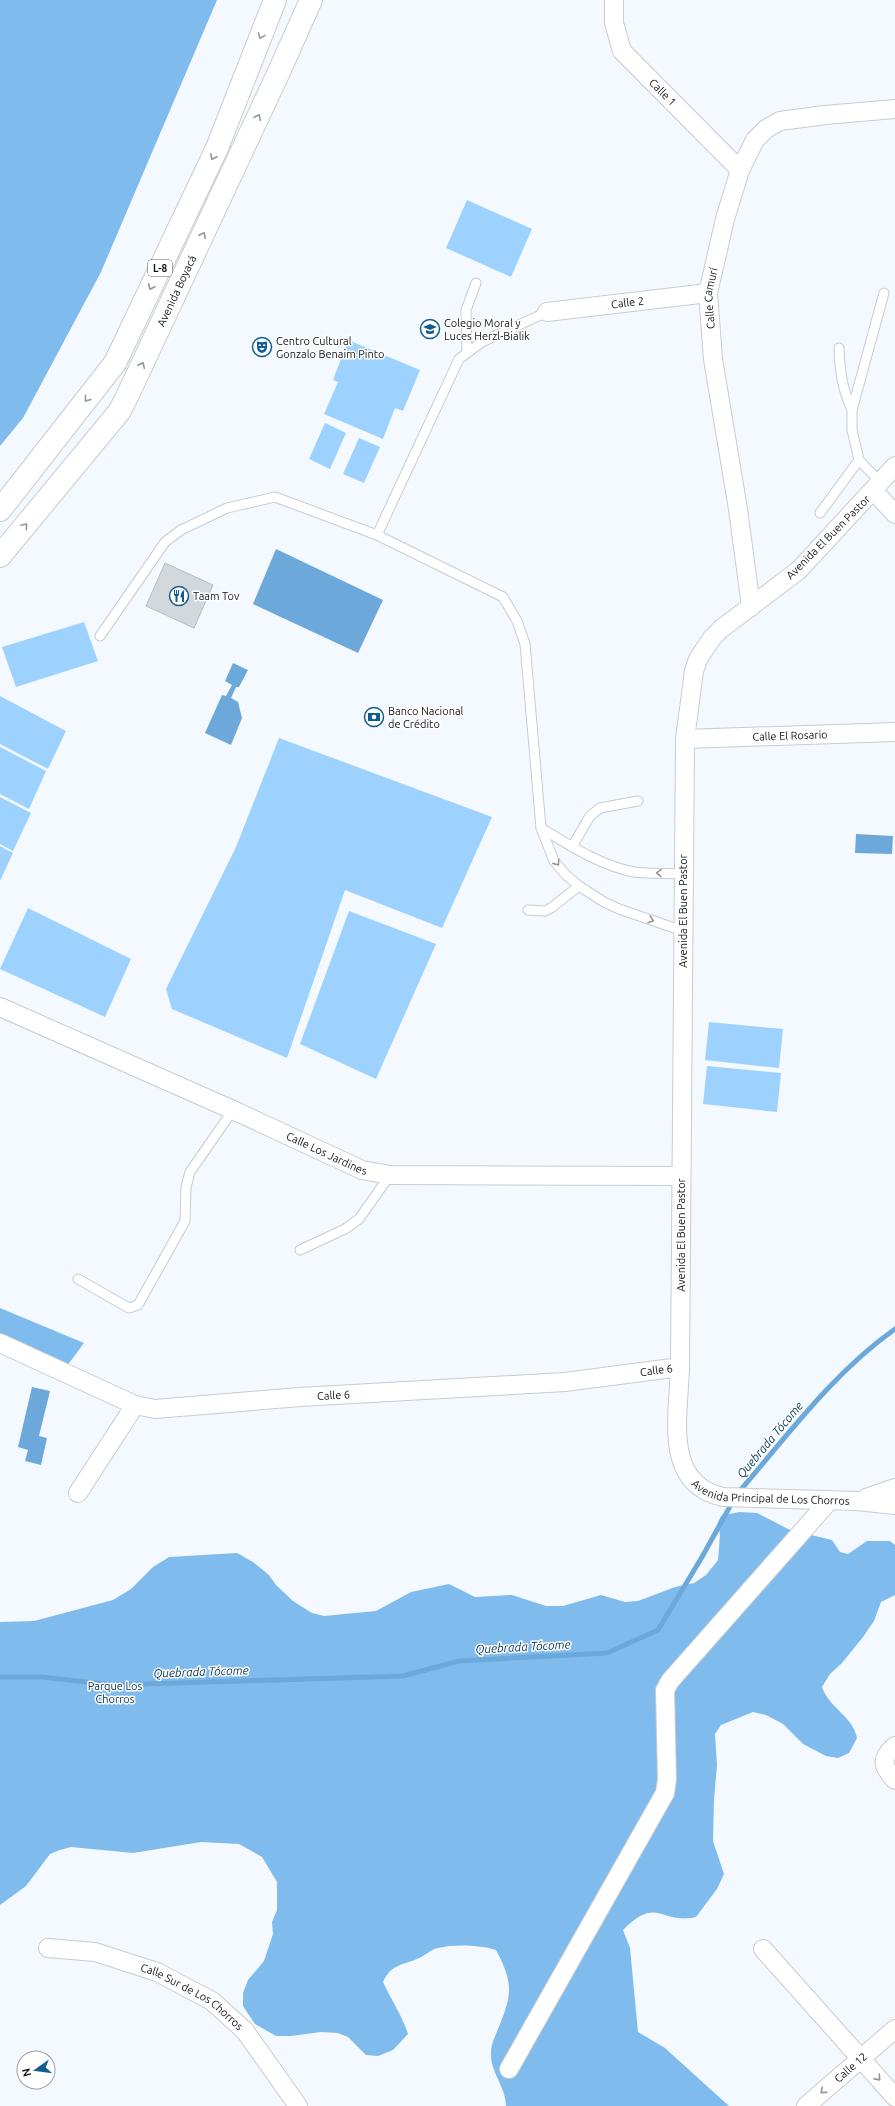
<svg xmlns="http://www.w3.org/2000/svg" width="895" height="2106" font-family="Ubuntu,sans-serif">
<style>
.green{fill:#9ed2fe}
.forest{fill:#80bbee}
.water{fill:#6da8da}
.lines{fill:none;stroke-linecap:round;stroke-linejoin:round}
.stream{stroke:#6da8da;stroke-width:5}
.building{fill:#d2d8dc;stroke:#b7bdc1}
.lane-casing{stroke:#c7ccd1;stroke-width:11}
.street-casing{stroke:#c7ccd1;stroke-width:20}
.highway-casing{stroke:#c7ccd1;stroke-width:24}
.lane{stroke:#fff;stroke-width:9}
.street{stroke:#fff;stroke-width:18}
.highway{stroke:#fff;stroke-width:22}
.oneway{stroke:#959697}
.labels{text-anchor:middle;stroke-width:3;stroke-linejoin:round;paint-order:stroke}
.shield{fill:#fff;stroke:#5a5b5d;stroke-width:1}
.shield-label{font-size:10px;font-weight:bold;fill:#141517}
.street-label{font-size:11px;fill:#141517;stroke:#fff}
.poi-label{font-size:11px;fill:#141517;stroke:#fff;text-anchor:start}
.park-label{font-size:11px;fill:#002f4f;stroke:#fff}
.water-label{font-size:12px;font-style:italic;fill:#073657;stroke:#fff}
</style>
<rect width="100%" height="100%" fill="#f3f9fe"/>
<g class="green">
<polygon points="467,200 532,229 511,277 446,248"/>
<polygon points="348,340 420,370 403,411 395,408 383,439 324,414 338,382 333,380"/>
<polygon points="325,423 346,433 330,469 309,459"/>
<polygon points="359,438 380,447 364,483 343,474"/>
<polygon points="84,622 98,661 16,687 2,647"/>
<polygon points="0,696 66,731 48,769 0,744"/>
<polygon points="279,738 492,817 442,928 345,890 287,1058 172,1009 166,989 236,847"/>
<polygon points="0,747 46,771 29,809 0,794"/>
<polygon points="0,797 31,813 13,851 0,844"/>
<polygon points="0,846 13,853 0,881"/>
<polygon points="28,908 131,959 105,1017 0,969"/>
<polygon points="349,911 436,944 376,1079 300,1044"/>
<polygon points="709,1022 783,1029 779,1068 705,1060"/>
<polygon points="707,1066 781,1073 777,1112 703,1104"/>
</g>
<g class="forest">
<polygon points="0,0 217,0 101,272 23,418 0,446"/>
<polygon points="0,1308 84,1343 64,1370 0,1341"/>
<path d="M739,1512L757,1513L790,1530L832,1540L840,1552L848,1554L867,1541H890L895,1545V1595L881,1602L874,1621L863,1637L842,1663L830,1674L822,1687C829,1708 853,1716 857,1738L849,1753L838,1758L826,1756L803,1744L783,1724L766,1715L753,1712L721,1725L715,1734L717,1765L714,1800L713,1841L724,1874L717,1889L696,1917C660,1925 658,1895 623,1930L630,1948L638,2032L665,2048L729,2106H506C506,2087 490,2072 491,2053C491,2044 495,2037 498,2029C512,1995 514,1984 496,1950C481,1945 454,1944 438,1948C432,1949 426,1955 419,1958C402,1966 392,1963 383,1982C391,2000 402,2015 408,2034L393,2050L378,2056L366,2055L348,2037L338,2033L321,2032L291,2036H276L255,2024L243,2006V1993L248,1980L264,1961L273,1934L272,1922L277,1910V1882L262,1857L239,1844L201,1842L133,1853L71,1847L60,1850L50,1854L26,1886L0,1905V1622L34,1621L113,1600L131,1589L153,1567L169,1557L237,1553L253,1562L269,1575L276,1585L293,1601L312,1613L324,1616L376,1611L411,1592L449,1584L475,1597L512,1595L546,1606H563L601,1595L625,1602L638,1601L675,1587L694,1583L706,1575L718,1560L720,1535L718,1522L721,1516Z"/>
</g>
<g class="water">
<polygon points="276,549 383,600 358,653 253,604"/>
<polygon points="233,663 248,670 239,687 236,687 231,698 238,702 242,718 231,745 205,733 222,695 226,696 232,685 225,681"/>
<polygon points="856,834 893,836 892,854 855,853"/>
<polygon points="32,1387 50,1391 39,1436 47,1438 41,1465 25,1461 28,1450 18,1447"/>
</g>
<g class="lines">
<g class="stream">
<path d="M738,1493C787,1436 833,1373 895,1329"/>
<polyline points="0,1677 42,1677 113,1685 403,1676 459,1661 607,1653 658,1630 702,1557 733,1501"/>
</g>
</g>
<polygon class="building" points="165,563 213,585 194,628 146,606"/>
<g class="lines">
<g class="lane-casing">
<g id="lane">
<path d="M839,348C840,371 842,389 852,410"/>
<polyline points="467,352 466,310 476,283"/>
<polyline points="881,483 859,460 852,430 852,410 884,293"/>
<polyline points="820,513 859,460"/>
<polyline points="377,535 459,359 482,342 547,312"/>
<polyline points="100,636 165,542 181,530 227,508 275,497 377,535 503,597 517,621 525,644 541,828 554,861 566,875 579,886 604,902 619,909 683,931"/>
<path d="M541,828C569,845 601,866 634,872C650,874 667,873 684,874"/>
<polyline points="572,847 590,816 600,808 638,801"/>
<polyline points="528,910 545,911 551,908 579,886"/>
<polyline points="300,1250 345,1229 359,1219 390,1175"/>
<polyline points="78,1279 129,1308 138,1305 185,1221 186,1187 190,1172 233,1110"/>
</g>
</g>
<g class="street-casing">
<g id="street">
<path id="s1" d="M614,0V23L622,51L740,170"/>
<path id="s2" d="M547,312L708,293"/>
<path id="s3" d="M895,466L799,570L721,629L712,638L698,659L694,671L685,739L680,1367C679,1414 662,1484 723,1497L857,1501L895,1505"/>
<polyline points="874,491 895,514"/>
<path id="s4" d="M751,607L738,509L713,359L710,319L708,293L725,219L740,170L755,140L766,129L780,121L825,115L895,109"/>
<path id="s5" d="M685,739L895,732"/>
<path id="s6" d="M0,1007L233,1110L362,1170L390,1175L681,1176"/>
<path id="s7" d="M0,1343L135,1405L155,1409L300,1397L565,1382L680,1367"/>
<polyline points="78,1493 135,1405"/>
<polyline points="866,1498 895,1488"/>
<path d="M895,1746C880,1759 882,1766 895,1780"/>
<path id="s8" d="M48,1948L95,1952L157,1972L212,2001L245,2031L298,2106"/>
<polyline points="763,1949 895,2097"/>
<polyline points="509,2069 665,1793 667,1779 665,1690 670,1681 830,1500"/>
<path id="s9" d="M806,2106L895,2029"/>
</g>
</g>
<g class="highway-casing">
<g id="highway">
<polyline points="0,510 115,363 217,148 275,0"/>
<path id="s10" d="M0,556L119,412L125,401L278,74L311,0"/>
</g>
</g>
<use href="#lane" class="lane"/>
<use href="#street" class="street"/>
<use href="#highway" class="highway"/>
</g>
<defs><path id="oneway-chevron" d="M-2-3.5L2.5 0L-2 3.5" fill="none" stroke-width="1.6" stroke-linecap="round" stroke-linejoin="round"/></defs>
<g class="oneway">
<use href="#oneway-chevron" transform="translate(261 36) rotate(111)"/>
<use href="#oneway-chevron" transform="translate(258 117) rotate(-65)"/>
<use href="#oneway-chevron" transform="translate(213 157) rotate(115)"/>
<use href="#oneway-chevron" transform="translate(203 235) rotate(-65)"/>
<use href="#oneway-chevron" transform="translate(151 287) rotate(115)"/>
<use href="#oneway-chevron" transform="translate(142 365) rotate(-65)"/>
<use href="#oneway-chevron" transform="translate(87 399) rotate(128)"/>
<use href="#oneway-chevron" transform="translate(25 526) rotate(-50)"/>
<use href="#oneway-chevron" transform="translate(557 863) rotate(55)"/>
<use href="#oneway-chevron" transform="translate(659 873) rotate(-178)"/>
<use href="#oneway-chevron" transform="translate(651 920) rotate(18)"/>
<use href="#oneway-chevron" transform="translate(878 2078) rotate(48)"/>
<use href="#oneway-chevron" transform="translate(823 2091) rotate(139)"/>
</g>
<defs>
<g id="school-ring" transform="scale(1)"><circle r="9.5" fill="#fff" stroke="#125d90" stroke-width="1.5"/><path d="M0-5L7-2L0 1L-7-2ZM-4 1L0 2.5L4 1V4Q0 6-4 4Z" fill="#125d90"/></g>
<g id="theatre-ring" transform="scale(1)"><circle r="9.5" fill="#fff" stroke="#125d90" stroke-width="1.5"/><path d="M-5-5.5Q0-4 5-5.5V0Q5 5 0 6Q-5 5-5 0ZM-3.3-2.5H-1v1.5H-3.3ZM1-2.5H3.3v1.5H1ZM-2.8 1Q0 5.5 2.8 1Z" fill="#125d90"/></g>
<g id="restaurant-ring" transform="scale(1)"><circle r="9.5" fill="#fff" stroke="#125d90" stroke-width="1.5"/><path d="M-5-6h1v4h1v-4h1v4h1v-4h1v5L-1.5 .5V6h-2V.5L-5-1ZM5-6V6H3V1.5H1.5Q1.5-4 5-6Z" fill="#125d90"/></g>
<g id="bank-ring" transform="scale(1)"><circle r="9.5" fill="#fff" stroke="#125d90" stroke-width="1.5"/><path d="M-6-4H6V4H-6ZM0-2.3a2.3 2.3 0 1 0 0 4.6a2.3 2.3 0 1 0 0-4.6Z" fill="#125d90"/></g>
</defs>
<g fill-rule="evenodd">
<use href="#school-ring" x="430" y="329"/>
<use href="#theatre-ring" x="262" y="347"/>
<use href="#restaurant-ring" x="179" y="596"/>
<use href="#bank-ring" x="374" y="717"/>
</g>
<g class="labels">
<rect class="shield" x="148" y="260" width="24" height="16" rx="3"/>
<g class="shield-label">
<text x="160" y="272">L-8</text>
</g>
<g class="street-label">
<text dy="4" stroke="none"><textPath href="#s1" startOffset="110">Calle 1</textPath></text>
<text dy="4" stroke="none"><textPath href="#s10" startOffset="321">Avenida Boyacá</textPath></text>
<text dy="4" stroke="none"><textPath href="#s4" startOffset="312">Calle Camurí</textPath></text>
<text dy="4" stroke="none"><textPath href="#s2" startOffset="81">Calle 2</textPath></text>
<text transform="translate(828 537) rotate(-45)" y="4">Avenida El Buen Pastor</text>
<text dy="4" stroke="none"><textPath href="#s5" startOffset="105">Calle El Rosario</textPath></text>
<text transform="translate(683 911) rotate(-90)" y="4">Avenida El Buen Pastor</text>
<text dy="4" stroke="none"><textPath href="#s6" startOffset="358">Calle Los Jardines</textPath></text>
<text transform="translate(681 1235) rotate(-90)" y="4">Avenida El Buen Pastor</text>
<text dy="4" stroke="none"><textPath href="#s7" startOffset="672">Calle 6</textPath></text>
<text dy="4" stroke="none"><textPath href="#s7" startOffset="348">Calle 6</textPath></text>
<text dy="4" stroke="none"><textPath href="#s3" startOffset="1185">Avenida Principal de Los Chorros</textPath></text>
<text dy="4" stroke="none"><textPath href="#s8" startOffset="155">Calle Sur de Los Chorros</textPath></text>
<text dy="4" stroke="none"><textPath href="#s9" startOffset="59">Calle 12</textPath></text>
</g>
<g class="poi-label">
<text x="444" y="327">Colegio Moral y<tspan x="444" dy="13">Luces Herzl-Bialik</tspan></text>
<text x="276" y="345">Centro Cultural<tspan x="276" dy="13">Gonzalo Benaim Pinto</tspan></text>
<text x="193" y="600">Taam Tov</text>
<text x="388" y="715">Banco Nacional<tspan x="388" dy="13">de Crédito</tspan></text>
</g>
<g class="park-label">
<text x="115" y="1690">Parque Los<tspan x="115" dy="13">Chorros</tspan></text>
</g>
<g class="water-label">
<text transform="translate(770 1440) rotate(-50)" y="4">Quebrada Tócome</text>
<text transform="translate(523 1647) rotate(-3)" y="4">Quebrada Tócome</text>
<text transform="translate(201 1672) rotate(-2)" y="4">Quebrada Tócome</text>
</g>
</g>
<g transform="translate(36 2070) rotate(256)"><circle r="19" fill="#ffffff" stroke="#a1a1a2"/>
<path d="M0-3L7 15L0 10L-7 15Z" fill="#125d90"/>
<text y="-6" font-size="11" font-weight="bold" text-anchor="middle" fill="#141517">N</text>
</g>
</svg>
